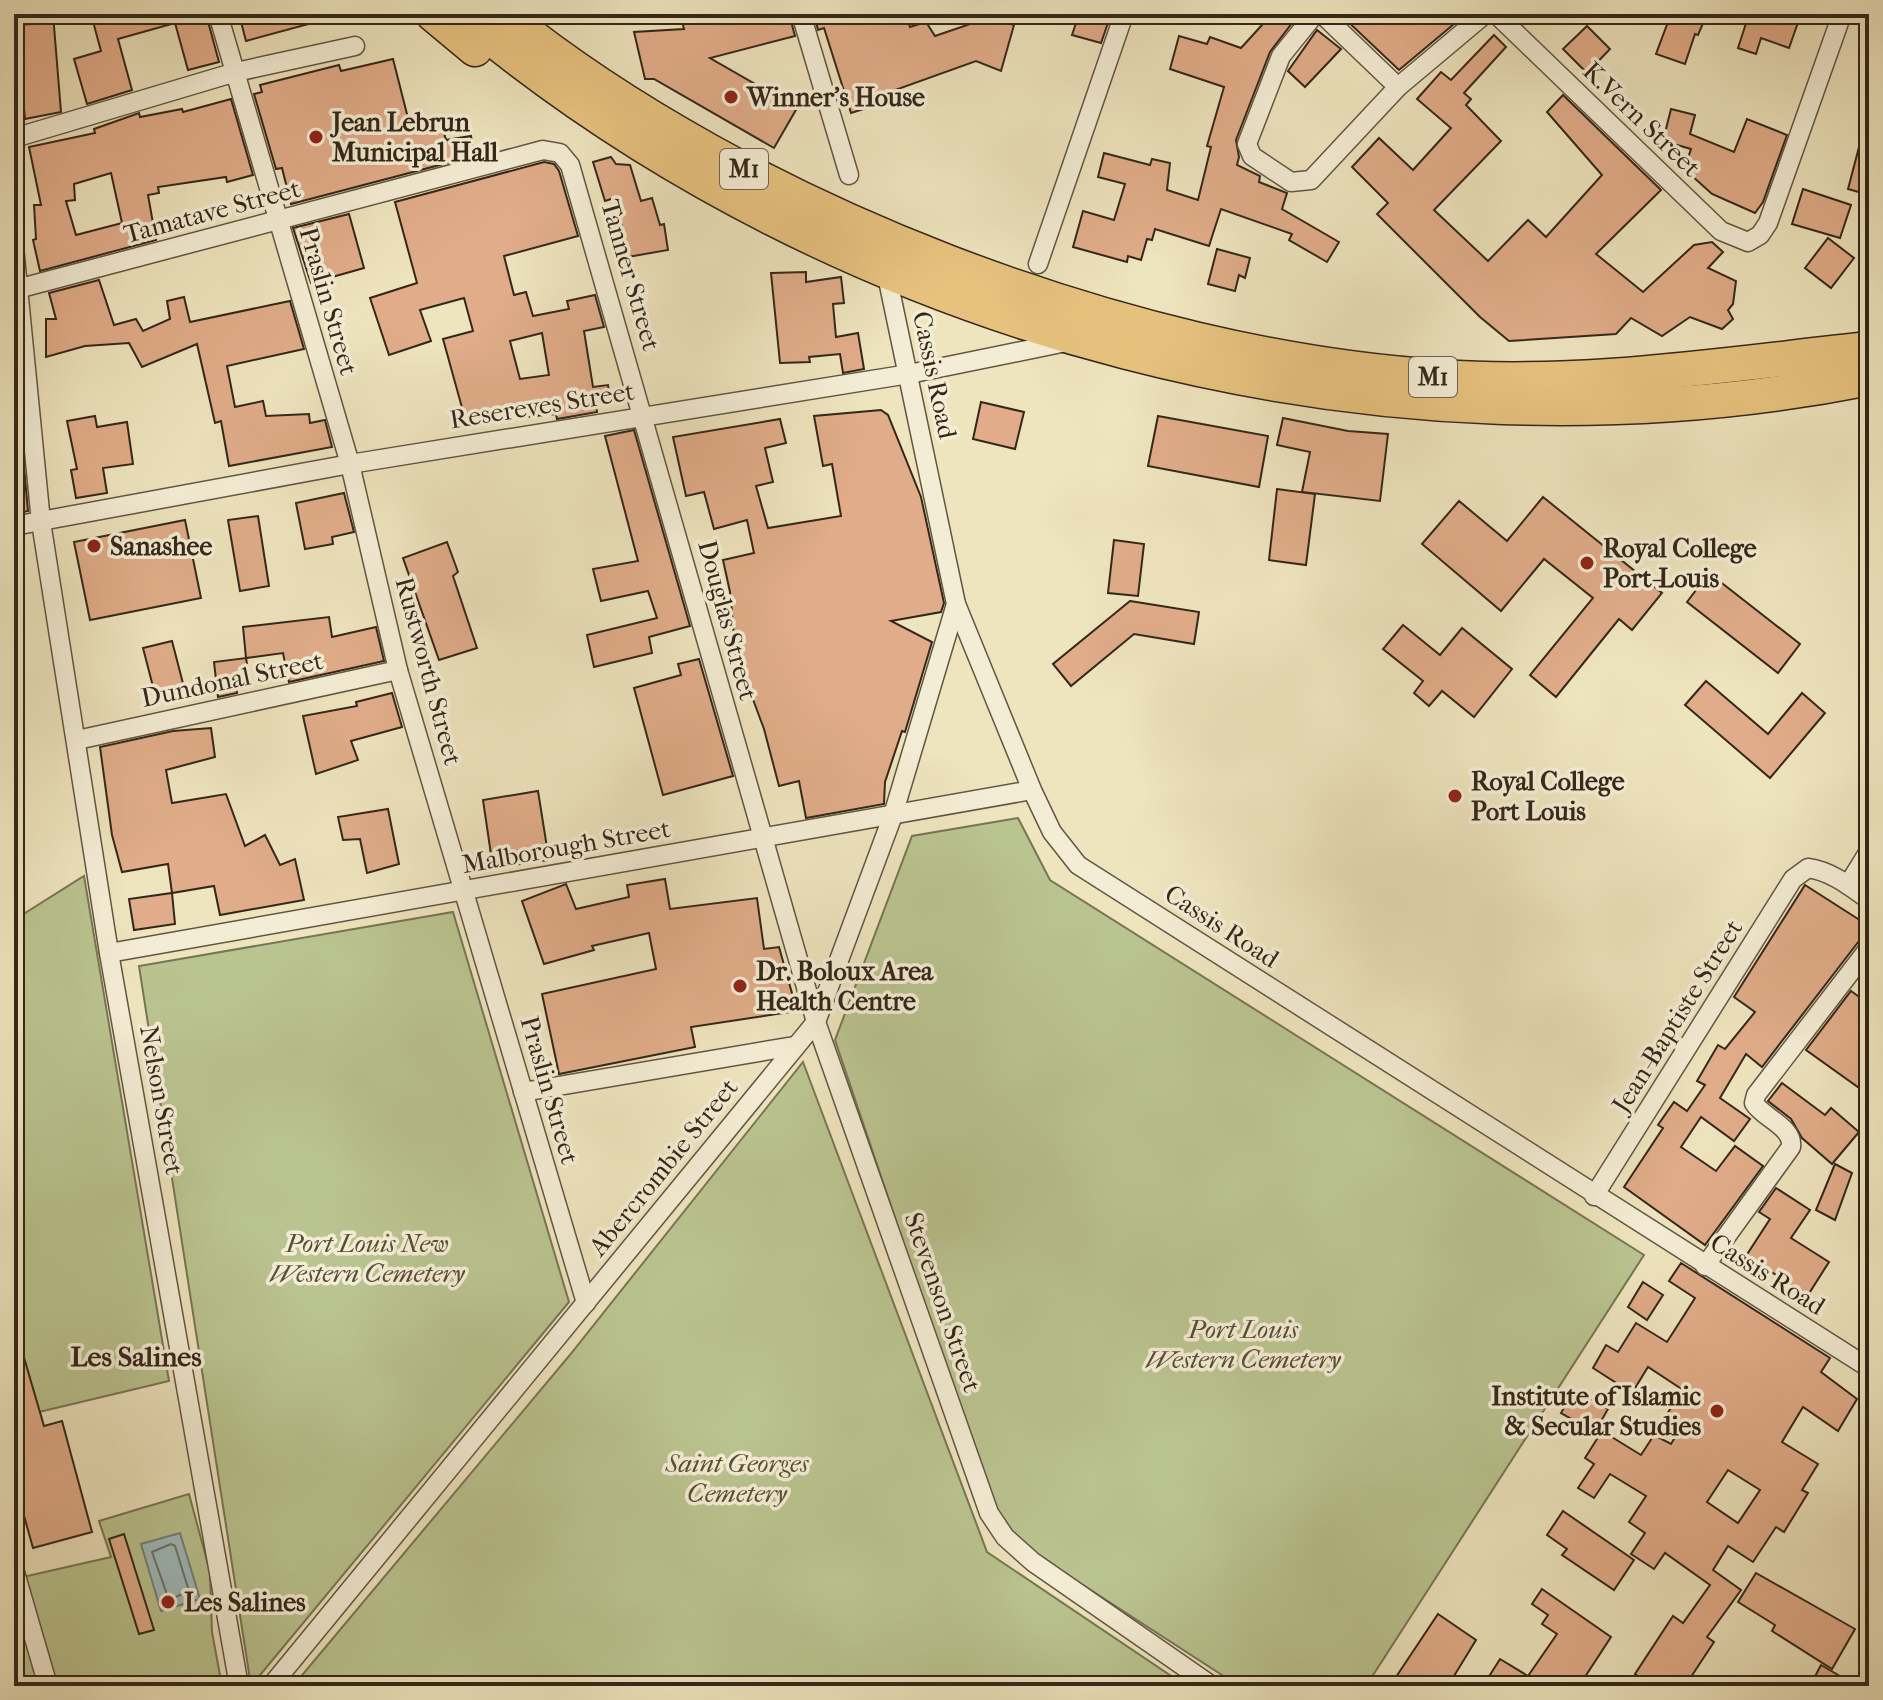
<svg xmlns="http://www.w3.org/2000/svg" width="1883" height="1700" font-family="'IM FELL French Canon',serif">
<style>
.green{fill:#bac490;stroke:#777654;stroke-width:2}
.water{fill:#9fbbbd;stroke:#74807b;stroke-width:2}
.lines{fill:none;stroke-linecap:round;stroke-linejoin:round}
.shore{stroke:#6a716b;stroke-width:2}
.building{fill:#e0ac89;stroke:#342719;stroke-width:2;fill-rule:evenodd}
.street-casing{stroke:#625642;stroke-width:21}
.highway-casing{stroke:#342719;stroke-width:37}
.street{stroke:#f4edd5;stroke-width:18}
.highway{stroke:#e7c27f;stroke-width:34}
.poi-dot{fill:#8f2418;stroke:#f4edd5;stroke-width:3}
.labels{text-anchor:middle;stroke-width:7;stroke-linejoin:round;paint-order:stroke}
.shield{fill:#f4edd5;stroke:#6e6251;stroke-width:2}
.shield-label{font-size:24px;font-weight:bold;fill:#342719}
.poi-label{font-size:26px;font-weight:bold;fill:#342719;stroke:#f4edd5;text-anchor:start}
.street-label{font-size:26px;fill:#342719;stroke:#f4edd5}
.park-label{font-size:26px;font-style:italic;fill:#564e37;stroke:#f4edd5}
.neighbourhood-label{font-size:28px;font-weight:bold;fill:#342719;stroke:#f4edd5}
</style>
<rect width="100%" height="100%" fill="#eee4be"/>
<filter id="stains"><feTurbulence type="fractalNoise" baseFrequency=".0025" numOctaves="4"/><feColorMatrix values="0 0 0 0 .2 0 0 0 0 .09 0 0 0 0 .02 0 0 0 .5 -.17"/></filter>
<radialGradient id="worn" r=".72"><stop offset=".6" stop-color="#630" stop-opacity="0"/><stop offset="1" stop-color="#630" stop-opacity=".3"/></radialGradient>
<g class="green">
<polygon points="1018,818 1050,880 1644,1255 1366,1686 1239,1686 1001,1532 835,1040 912,836"/>
<polygon points="84,876 169,1381 14,1418 14,920"/>
<polygon points="453,912 569,1302 251,1686 139,966"/>
<polygon points="803,1062 987,1552 1186,1686 293,1686 569,1356"/>
<polygon points="189,1494 210,1572 212,1632 222,1686 14,1686 14,1579 111,1557 99,1521"/>
</g>
<polygon class="water" points="180,1533 200,1599 161,1611 141,1544"/>
<g class="lines">
<polygon class="shore" points="171,1544 175,1546 189,1591 169,1600 152,1552"/>
</g>
<g class="building">
<polygon points="30,14 53,14 61,112 25,119 16,25 31,24"/>
<polygon points="91,14 206,14 219,62 188,70 175,23 118,39 132,90 87,104 74,59 101,51"/>
<polygon points="239,14 327,14 327,19 246,41"/>
<polygon points="680,14 789,14 795,36 710,58 797,108 774,148 654,79 645,79 634,32 684,29"/>
<polygon points="814,14 906,14 910,27 926,22 935,36 979,21 980,15 1014,25 1001,71 976,61 895,90 898,98 851,113 824,28 818,30"/>
<polygon points="1079,14 1111,14 1101,43 1072,35"/>
<polygon points="1272,14 1299,14 1270,52 1236,140 1239,157 1237,165 1260,176 1259,182 1287,193 1282,209 1339,242 1327,262 1289,240 1292,234 1221,209 1209,246 1155,229 1152,240 1147,239 1141,260 1128,256 1127,262 1073,247 1083,211 1114,220 1125,184 1098,177 1104,153 1150,165 1152,159 1170,163 1167,190 1198,200 1211,147 1207,146 1224,87 1170,69 1179,36 1207,44 1210,37 1241,48"/>
<polygon points="1347,14 1466,14 1399,70 1344,18"/>
<polygon points="1671,14 1707,14 1698,35 1695,34 1685,64 1656,54"/>
<polygon points="1749,14 1801,14 1789,48 1761,38 1756,54 1738,48"/>
<polygon points="1587,26 1610,49 1587,73 1563,49"/>
<polygon points="1317,30 1341,49 1305,87 1288,71"/>
<polygon points="1494,35 1506,47 1464,93 1471,99 1466,105 1501,141 1434,210 1488,261 1528,220 1546,237 1602,175 1547,112 1563,95 1661,190 1596,254 1643,292 1694,245 1712,242 1723,252 1708,268 1736,281 1733,304 1728,310 1733,319 1722,329 1690,317 1662,336 1631,318 1616,334 1509,341 1480,317 1377,214 1388,203 1352,167 1379,138 1413,170 1451,128 1417,99 1441,72 1451,80"/>
<polygon points="393,59 410,126 440,118 446,140 471,136 474,156 291,204 282,168 276,169 254,94 262,92 260,85 339,65 341,71"/>
<path d="M231,99L253,175L227,182L226,177L158,187L159,193L148,195L156,240L40,271L33,240L36,239L34,205H41L29,147L95,133L94,129L139,113L140,117L182,109L183,112ZM111,173L122,223L76,235L66,201L75,200L74,184Z"/>
<polygon points="1671,109 1695,115 1690,134 1734,152 1747,119 1787,135 1763,202 1755,213 1712,194 1692,176 1687,161 1691,149 1663,141"/>
<polygon points="1864,128 1869,129 1869,195 1848,189"/>
<polygon points="611,157 616,164 630,165 641,201 652,198 660,225 664,224 668,250 616,259 612,233 623,231 614,198 605,201 593,162"/>
<path d="M544,162L554,164L559,171L578,236L504,256L514,295L526,292L533,316L569,309L567,301L595,295L604,327L584,331L593,387L608,385L610,400L596,402L597,412L557,419L556,414L525,417L523,407L466,422L443,339L473,331L464,298L420,310L431,341L389,355L370,298L417,283L395,202ZM542,333L549,375L520,379L510,341Z"/>
<polygon points="1803,189 1851,205 1840,238 1792,224"/>
<polygon points="349,214 364,268 311,283 293,228"/>
<polygon points="1828,238 1854,258 1831,288 1805,268"/>
<polygon points="1217,249 1250,258 1245,278 1239,275 1235,291 1208,284"/>
<polygon points="806,272 806,282 841,277 844,303 833,304 836,337 858,333 864,369 843,373 840,354 809,357 810,362 780,363 771,273"/>
<polygon points="99,280 114,325 136,319 143,331 170,319 167,301 184,297 190,322 290,301 304,349 227,366 235,407 263,401 266,416 309,414 310,423 325,420 332,447 229,466 221,421 215,423 197,344 142,367 129,343 85,346 46,357 46,319 56,319 49,293"/>
<polygon points="981,402 1024,412 1015,449 973,439"/>
<polygon points="881,410 888,415 921,497 944,603 941,612 891,621 932,642 905,732 902,731 885,782 884,804 806,818 799,781 779,786 764,729 745,678 738,679 730,592 723,560 754,553 747,520 714,529 704,492 686,496 673,437 780,419 786,443 765,448 773,482 756,486 768,528 841,516 832,464 823,466 814,416"/>
<polygon points="95,416 97,427 127,422 133,464 103,468 107,493 76,498 71,470 77,469 67,421"/>
<polygon points="1158,416 1268,436 1259,487 1148,466"/>
<polygon points="1283,418 1348,431 1388,434 1380,501 1302,492 1310,452 1277,445"/>
<polygon points="634,430 690,626 649,637 652,653 594,667 587,635 657,618 648,591 601,601 593,569 638,561 605,436"/>
<polygon points="14,467 24,467 28,511 14,514"/>
<polygon points="1277,489 1315,494 1306,565 1269,560"/>
<polygon points="344,493 354,532 332,537 333,544 305,549 296,503"/>
<polygon points="1543,497 1662,593 1632,630 1619,619 1556,697 1530,675 1593,598 1544,559 1501,611 1422,544 1459,501 1507,541"/>
<polygon points="258,516 269,586 240,591 228,520"/>
<polygon points="185,520 201,598 90,620 74,542"/>
<polygon points="1114,540 1144,544 1138,596 1108,593"/>
<polygon points="447,542 458,572 453,576 477,648 439,660 403,558"/>
<polygon points="1709,573 1800,644 1778,673 1687,602"/>
<polygon points="1130,601 1199,612 1194,644 1134,634 1071,686 1053,664"/>
<polygon points="329,617 332,637 376,627 384,661 289,682 283,653 246,658 243,627"/>
<polygon points="1403,625 1440,655 1462,628 1512,669 1474,717 1442,691 1429,706 1414,693 1423,681 1383,649"/>
<polygon points="172,641 186,695 157,702 143,648"/>
<polygon points="246,658 250,683 236,685 237,693 218,697 214,662"/>
<polygon points="699,659 733,776 663,795 634,688 681,675 678,664"/>
<polygon points="1706,681 1768,734 1802,693 1825,713 1770,778 1685,705"/>
<polygon points="392,693 402,727 351,741 358,760 316,774 303,716 357,706 356,702"/>
<polygon points="211,728 215,757 166,770 172,803 226,794 245,846 265,835 280,865 295,859 304,900 220,915 214,886 172,893 168,864 122,872 112,835 100,747 173,731"/>
<polygon points="538,791 549,860 493,868 483,800"/>
<polygon points="388,809 399,864 367,873 360,839 343,840 338,817"/>
<polygon points="665,879 670,909 757,898 764,949 779,947 797,1011 691,1027 695,1047 559,1074 542,994 656,969 649,933 592,946 594,950 544,964 522,901 566,884 576,909 629,897 627,885"/>
<polygon points="1805,885 1869,926 1869,936 1859,941 1762,1067 1746,1054 1720,1098 1750,1119 1734,1141 1701,1117 1681,1147 1716,1171 1735,1146 1763,1166 1705,1245 1624,1187 1663,1128 1658,1125 1674,1102 1687,1111 1705,1085 1697,1081 1718,1045 1725,1049 1755,1012 1734,997"/>
<polygon points="172,893 175,924 134,930 129,899"/>
<polygon points="1851,991 1869,1004 1869,1095 1806,1050"/>
<polygon points="1782,1083 1825,1115 1831,1108 1859,1132 1832,1164 1802,1138 1791,1119 1768,1101"/>
<polygon points="1835,1164 1852,1173 1835,1220 1816,1210"/>
<polygon points="1776,1188 1810,1210 1791,1238 1829,1262 1808,1295 1746,1256 1770,1219 1759,1212"/>
<path d="M1681,1263L1830,1358L1821,1372L1857,1399L1838,1431L1803,1407L1782,1442L1818,1464L1802,1490L1808,1493L1784,1532L1776,1527L1753,1562L1728,1546L1713,1570L1741,1590L1707,1637L1714,1642L1685,1686H1654L1635,1674L1673,1616L1683,1623L1710,1585L1665,1553L1654,1569L1631,1554L1645,1533L1629,1522L1646,1496L1610,1474L1594,1498L1578,1488L1594,1464L1585,1458L1602,1431L1641,1455L1654,1435L1671,1444L1683,1424L1667,1414L1683,1390L1648,1367L1632,1393L1593,1368L1606,1345L1618,1352L1636,1323L1667,1342L1695,1298L1669,1281ZM1728,1470L1760,1490L1738,1523L1707,1502Z"/>
<polygon points="1643,1282 1663,1295 1647,1320 1628,1307"/>
<polygon points="14,1337 18,1337 44,1426 62,1421 92,1532 33,1548 14,1480"/>
<polygon points="1574,1390 1608,1409 1595,1432 1561,1413"/>
<polygon points="1563,1511 1634,1560 1614,1590 1562,1555 1567,1549 1547,1535"/>
<polygon points="124,1534 154,1630 139,1634 109,1539"/>
<polygon points="1756,1573 1855,1629 1832,1669 1772,1631 1775,1625 1738,1602"/>
<polygon points="1542,1589 1611,1637 1579,1686 1483,1686 1500,1659 1528,1676 1557,1634 1542,1624 1548,1615 1532,1604"/>
<polygon points="1438,1614 1476,1640 1454,1676 1447,1686 1390,1686"/>
<polygon points="1821,1665 1857,1686 1810,1686"/>
</g>
<g class="lines">
<g class="street-casing">
<g id="street">
<polyline points="218,14 350,464 398,670 586,1303"/>
<polyline points="801,14 849,175"/>
<polyline points="1315,14 1281,56 1247,144 1252,156 1291,182 1311,180 1398,87 1485,14"/>
<polyline points="1322,14 1398,87"/>
<polyline points="1496,14 1721,231 1748,242 1760,235 1768,223 1842,14"/>
<polyline points="14,138 236,72 355,46"/>
<polyline points="14,247 41,522 109,953 239,1686"/>
<polyline points="1038,264 1124,14"/>
<polyline points="886,271 956,604 1032,790 1052,832 1078,865 1869,1368"/>
<polyline points="17,289 543,150 560,153 570,165 816,1022 989,1513 1005,1537 1033,1562 1212,1686"/>
<polyline points="14,526 350,464 909,374 1071,341"/>
<polyline points="77,740 398,670"/>
<polyline points="1848,885 1869,851"/>
<polyline points="109,953 1032,790"/>
<polyline points="523,1092 794,1046"/>
<path d="M1594,1196L1793,879L1808,868C1831,871 1851,887 1869,900"/>
<path d="M1705,1266L1791,1147C1794,1127 1763,1118 1754,1103L1756,1095L1869,948"/>
<polyline points="14,1569 48,1686"/>
<polyline points="271,1686 816,1022 893,815 956,604"/>
</g>
</g>
<g class="highway-casing">
<g id="highway">
<polyline points="433,14 475,49"/>
<path d="M462,14C841,332 1383,475 1869,378"/>
<path d="M503,14C744,209 1131,358 1441,377C1584,387 1727,364 1869,349"/>
</g>
</g>
<use href="#street" class="street"/>
<use href="#highway" class="highway"/>
</g>
<g class="poi-dot">
<circle cx="731" cy="97" r="8"/>
<circle cx="316" cy="137" r="8"/>
<circle cx="94" cy="546" r="8"/>
<circle cx="1587" cy="563" r="8"/>
<circle cx="1455" cy="796" r="8"/>
<circle cx="740" cy="986" r="8"/>
<circle cx="1717" cy="1411" r="8"/>
<circle cx="168" cy="1602" r="8"/>
</g>
<g class="labels">
<g class="shield">
<rect x="720" y="149" width="48" height="40" rx="6"/>
<rect x="1409" y="357" width="48" height="40" rx="6"/>
</g>
<g class="shield-label">
<text x="744" y="177">M1</text>
<text x="1433" y="385">M1</text>
</g>
<g class="poi-label">
<text x="747" y="106">Winner's House</text>
<text x="332" y="131">Jean Lebrun<tspan x="332" dy="30">Municipal Hall</tspan></text>
<text x="110" y="555">Sanashee</text>
<text x="1603" y="557">Royal College<tspan x="1603" dy="30">Port-Louis</tspan></text>
<text x="1471" y="790">Royal College<tspan x="1471" dy="30">Port Louis</tspan></text>
<text x="756" y="980">Dr. Boloux Area<tspan x="756" dy="30">Health Centre</tspan></text>
<text x="1701" y="1405" text-anchor="end">Institute of Islamic<tspan x="1701" dy="30">&amp; Secular Studies</tspan></text>
<text x="184" y="1611">Les Salines</text>
</g>
<g class="street-label">
<text transform="translate(1642 119) rotate(44)" y="9">K.Vern Street</text>
<text transform="translate(212 211) rotate(-15)" y="9">Tamatave Street</text>
<text transform="translate(631 275) rotate(74)" y="9">Tanner Street</text>
<text transform="translate(329 301) rotate(74)" y="9">Praslin Street</text>
<text transform="translate(935 375) rotate(78)" y="9">Cassis Road</text>
<text transform="translate(542 405) rotate(-9)" y="9">Resereves Street</text>
<text transform="translate(728 620) rotate(75)" y="9">Douglas Street</text>
<text transform="translate(429 671) rotate(75)" y="9">Rustworth Street</text>
<text transform="translate(232 679) rotate(-12)" y="9">Dundonal Street</text>
<text transform="translate(566 846) rotate(-10)" y="9">Malborough Street</text>
<text transform="translate(1222 926) rotate(33)" y="9">Cassis Road</text>
<text transform="translate(1677 1016) rotate(-58)" y="9">Jean-Baptiste Street</text>
<text transform="translate(550 1090) rotate(74)" y="9">Praslin Street</text>
<text transform="translate(162 1100) rotate(80)" y="9">Nelson Street</text>
<text transform="translate(663 1167) rotate(-51)" y="9">Abercrombie Street</text>
<text transform="translate(1768 1274) rotate(32)" y="9">Cassis Road</text>
<text transform="translate(943 1302) rotate(71)" y="9">Stevenson Street</text>
</g>
<g class="park-label">
<text x="367" y="1252">Port Louis New<tspan x="367" dy="30">Western Cemetery</tspan></text>
<text x="1243" y="1338">Port Louis<tspan x="1243" dy="30">Western Cemetery</tspan></text>
<text x="737" y="1472">Saint Georges<tspan x="737" dy="30">Cemetery</tspan></text>
</g>
<g class="neighbourhood-label">
<text x="136" y="1366">Les Salines</text>
</g>
</g>
<rect width="1883" height="1700" fill="none" stroke="#eee4be" stroke-width="48"/>
<rect x="16" y="16" width="1851" height="1668" fill="none" stroke="#342719" stroke-width="4"/>
<rect x="24" y="24" width="1835" height="1652" fill="none" stroke="#342719" stroke-width="2"/>
<rect width="100%" height="100%" filter="url(#stains)"/>
<rect width="100%" height="100%" fill="url(#worn)"/>
</svg>
